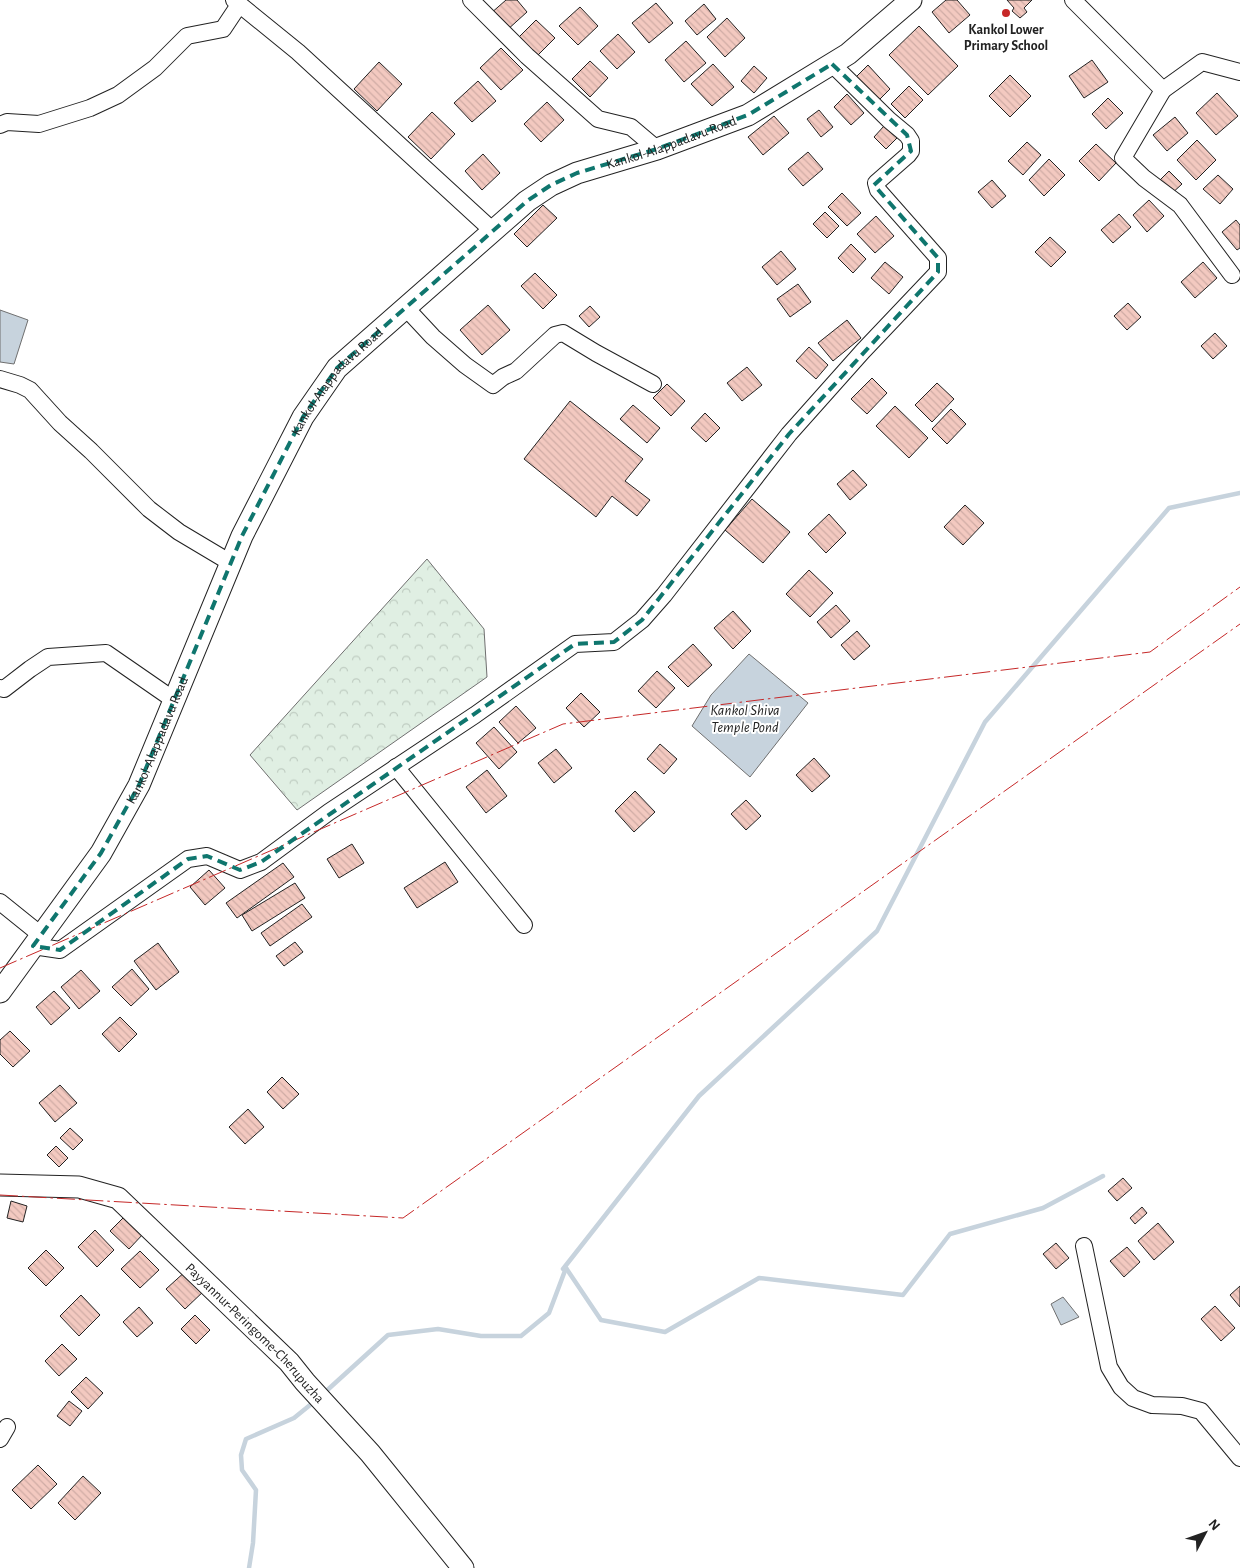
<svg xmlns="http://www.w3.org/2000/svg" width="1240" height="1568" font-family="'Alegreya Sans',sans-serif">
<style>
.forest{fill:url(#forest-crowns);stroke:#6f6f6f}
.water{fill:#c7d3dd;stroke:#6f6f6f}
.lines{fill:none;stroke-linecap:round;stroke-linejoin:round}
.stream{stroke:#c7d3dd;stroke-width:4.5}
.building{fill:url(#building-back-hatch);stroke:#222}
.minor-casing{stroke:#222;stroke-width:18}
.major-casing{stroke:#222;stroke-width:23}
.minor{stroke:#fff;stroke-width:16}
.major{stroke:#fff;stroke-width:21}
.power{stroke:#c62828;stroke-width:1;stroke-dasharray:18 4 2.5 4;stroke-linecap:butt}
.marked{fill:none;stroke:#0f766e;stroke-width:4;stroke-dasharray:10 6;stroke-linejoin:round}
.poi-dot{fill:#c62828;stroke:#fff;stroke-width:2}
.labels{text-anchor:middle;stroke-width:4;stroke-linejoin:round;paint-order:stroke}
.poi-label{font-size:14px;font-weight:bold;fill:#222;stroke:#fff}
.street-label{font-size:14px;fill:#222;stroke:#fff}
.water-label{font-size:15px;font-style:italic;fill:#222;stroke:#fff}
</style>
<defs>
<pattern id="forest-crowns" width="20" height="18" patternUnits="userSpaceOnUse" patternTransform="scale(1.25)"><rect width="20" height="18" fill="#e0efe3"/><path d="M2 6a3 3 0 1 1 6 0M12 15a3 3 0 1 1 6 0" fill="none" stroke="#c0cdc2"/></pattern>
<pattern id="building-back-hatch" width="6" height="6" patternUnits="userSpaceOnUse" patternTransform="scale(1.25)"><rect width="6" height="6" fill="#f3c9c0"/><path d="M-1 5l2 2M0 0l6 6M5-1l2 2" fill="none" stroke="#d0aca5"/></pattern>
</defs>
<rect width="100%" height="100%" fill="#fff"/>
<polygon class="forest" points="427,559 484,629 487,677 297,810 250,755"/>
<g class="water">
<polygon points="0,310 28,320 14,364 0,362"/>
<polygon points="749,654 808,703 750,777 692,726 711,695"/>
<polygon points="1063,1297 1079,1317 1061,1325 1051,1304"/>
</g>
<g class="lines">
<g class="stream">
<polyline points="566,1268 601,1320 665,1332 759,1278 903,1295 950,1234 1043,1208 1103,1176"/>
<polyline points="563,1269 699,1096 877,931 985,722 1169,508 1240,493"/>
<polyline points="323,1394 388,1335 438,1329 481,1336 521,1336 549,1313 566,1268"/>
<polyline points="249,1568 253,1543 256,1490 242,1470 241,1455 246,1439 294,1418 315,1401"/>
</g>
</g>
<g class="building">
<polygon points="506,0 517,0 527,12 506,31 490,14"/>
<polygon points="946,0 957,0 970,15 949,33 932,12"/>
<polygon points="1007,0 1032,0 1024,8 1027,12 1020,18 1012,11 1014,8"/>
<polygon points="656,3 673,23 649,43 632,23"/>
<polygon points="704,4 716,19 697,35 685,21"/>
<polygon points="580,7 598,26 578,45 559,26"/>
<polygon points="727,18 745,38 725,57 707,37"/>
<polygon points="536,20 555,38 537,56 519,37"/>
<polygon points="919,26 958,66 928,95 889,55"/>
<polygon points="618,34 635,52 617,69 600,51"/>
<polygon points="686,41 706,63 684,82 665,60"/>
<polygon points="501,48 523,70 501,90 480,68"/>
<polygon points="1092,60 1108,82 1084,98 1069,76"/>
<polygon points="590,61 608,78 590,97 572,79"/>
<polygon points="379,62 402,84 377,111 354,89"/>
<polygon points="713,64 734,87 712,106 691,84"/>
<polygon points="868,65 890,89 876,103 853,80"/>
<polygon points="754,66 767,78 754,93 741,81"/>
<polygon points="1010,75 1031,96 1010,117 989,96"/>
<polygon points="478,81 496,101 472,122 454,103"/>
<polygon points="909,86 923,100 905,118 891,104"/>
<polygon points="1217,93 1238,116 1216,135 1196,113"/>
<polygon points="847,94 864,113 851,125 834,107"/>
<polygon points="1108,98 1123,113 1106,129 1092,114"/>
<polygon points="547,102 564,120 541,142 524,124"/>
<polygon points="819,110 833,127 821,137 807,119"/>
<polygon points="432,112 455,134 431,159 408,137"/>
<polygon points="774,116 789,133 763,155 748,137"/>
<polygon points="1175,117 1188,133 1167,151 1153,135"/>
<polygon points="884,126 897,138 886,149 874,137"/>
<polygon points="1197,140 1216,160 1196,180 1177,160"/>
<polygon points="1027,142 1041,155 1023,175 1008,161"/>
<polygon points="1096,144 1116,163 1099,181 1079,161"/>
<polygon points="808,152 823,169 803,186 788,169"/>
<polygon points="483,154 500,173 482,190 465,171"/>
<polygon points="1049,159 1065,175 1044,196 1029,180"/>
<polygon points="1169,171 1182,184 1169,196 1157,183"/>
<polygon points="1218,175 1233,189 1220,204 1203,189"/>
<polygon points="992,180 1006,196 992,208 978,192"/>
<polygon points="842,193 861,213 847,226 828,207"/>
<polygon points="1149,200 1164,216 1147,232 1133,215"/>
<polygon points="543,205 557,218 527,247 514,234"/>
<polygon points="825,212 839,226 827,238 813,224"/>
<polygon points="1119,214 1131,227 1113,243 1101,230"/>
<polygon points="876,216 894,236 875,253 857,234"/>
<polygon points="1236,220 1240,225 1240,248 1237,250 1222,232"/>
<polygon points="1050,237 1066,252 1051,267 1035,252"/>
<polygon points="851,244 866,259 853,273 838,258"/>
<polygon points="781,251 796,269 777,285 762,267"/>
<polygon points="885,262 903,277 889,294 871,278"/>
<polygon points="1203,262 1217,278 1195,298 1181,282"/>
<polygon points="535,273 557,295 543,309 521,286"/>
<polygon points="798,284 811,302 790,317 777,299"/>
<polygon points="1128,303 1141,317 1127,330 1114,316"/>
<polygon points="488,305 510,330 482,355 460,330"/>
<polygon points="590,306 600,317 589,327 579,316"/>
<polygon points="847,320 861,338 833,361 818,343"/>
<polygon points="1215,333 1227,346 1213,359 1201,346"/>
<polygon points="809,347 828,365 816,379 796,361"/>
<polygon points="747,367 762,385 742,401 727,383"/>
<polygon points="872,378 887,393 867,414 851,399"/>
<polygon points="937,383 954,399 932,422 915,405"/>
<polygon points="667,384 685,401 671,416 653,398"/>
<polygon points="570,401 643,459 625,481 650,500 637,516 612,496 596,517 524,459"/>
<polygon points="633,405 660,428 647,443 620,419"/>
<polygon points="895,406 928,438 909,458 876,426"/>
<polygon points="951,409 966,424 947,444 932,429"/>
<polygon points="705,413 720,428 706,442 691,428"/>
<polygon points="853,470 867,485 850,500 837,484"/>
<polygon points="752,499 790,532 763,563 725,530"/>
<polygon points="965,505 984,523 963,545 944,527"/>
<polygon points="829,514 846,533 826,553 808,534"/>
<polygon points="809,570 833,593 810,617 786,594"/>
<polygon points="836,605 850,621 831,638 817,622"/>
<polygon points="733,611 751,631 733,649 714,628"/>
<polygon points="857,631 870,646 854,660 841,645"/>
<polygon points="693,644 712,665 688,687 668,667"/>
<polygon points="657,671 675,688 656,708 638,691"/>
<polygon points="581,693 600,712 584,727 566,708"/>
<polygon points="516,706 536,728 518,743 499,722"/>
<polygon points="494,727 517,752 499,769 476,743"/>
<polygon points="660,744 677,759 664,774 647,759"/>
<polygon points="556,749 572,768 554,783 538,763"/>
<polygon points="814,758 830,776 812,792 796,775"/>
<polygon points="487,770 507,796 486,813 466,787"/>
<polygon points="635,791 655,812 634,832 615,811"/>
<polygon points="746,800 761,816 746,830 731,814"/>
<polygon points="352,844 364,863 339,878 327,859"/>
<polygon points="445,862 458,882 417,908 404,888"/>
<polygon points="283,863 294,877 237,918 226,903"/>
<polygon points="209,870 225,888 205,905 190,887"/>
<polygon points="295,883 305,898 252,931 242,915"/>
<polygon points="302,904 312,917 270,946 261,933"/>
<polygon points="295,942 303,952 284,966 276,956"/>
<polygon points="158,943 179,972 156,990 134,961"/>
<polygon points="132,969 149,989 131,1006 112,987"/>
<polygon points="81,970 100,991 79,1009 61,987"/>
<polygon points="54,991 70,1008 51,1025 36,1007"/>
<polygon points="120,1017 137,1034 119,1052 102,1034"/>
<polygon points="10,1031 30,1051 13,1067 0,1054 0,1040"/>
<polygon points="282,1077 299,1094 283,1109 267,1092"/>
<polygon points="60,1085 77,1103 55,1122 39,1103"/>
<polygon points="248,1109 264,1127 245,1144 229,1127"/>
<polygon points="70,1128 83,1140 73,1150 60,1138"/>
<polygon points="56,1146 68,1158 59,1167 47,1155"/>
<polygon points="1123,1178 1132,1188 1117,1201 1108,1191"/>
<polygon points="11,1201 27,1206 23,1222 7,1218"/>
<polygon points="1142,1207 1147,1213 1135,1224 1130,1218"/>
<polygon points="125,1216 144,1233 129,1249 110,1231"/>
<polygon points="1158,1223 1174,1242 1154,1260 1138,1241"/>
<polygon points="95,1230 114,1250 97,1267 78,1247"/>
<polygon points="1056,1243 1069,1258 1056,1269 1043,1254"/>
<polygon points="1127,1247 1140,1262 1124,1277 1110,1261"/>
<polygon points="46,1250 64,1268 46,1286 28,1268"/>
<polygon points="140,1251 159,1270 140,1288 121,1269"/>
<polygon points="187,1270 206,1289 185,1309 166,1289"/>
<polygon points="1240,1286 1240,1307 1230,1295"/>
<polygon points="81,1295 100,1315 79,1336 60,1316"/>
<polygon points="1215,1306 1235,1328 1221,1341 1201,1319"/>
<polygon points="139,1307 153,1323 137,1337 123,1322"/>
<polygon points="195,1315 210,1330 196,1344 181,1329"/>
<polygon points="62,1344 77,1359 59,1376 45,1361"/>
<polygon points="86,1377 103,1393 88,1409 71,1392"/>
<polygon points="69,1401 82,1411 70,1426 57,1416"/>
<polygon points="38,1465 57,1484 31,1509 12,1490"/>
<polygon points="83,1476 101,1493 75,1520 58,1503"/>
</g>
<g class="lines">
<g class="minor-casing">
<g id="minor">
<polyline points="234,0 298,52 493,231"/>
<polyline points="471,0 527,56 598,119 631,127 657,149"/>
<polyline points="1073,0 1163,90 1123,158 1144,178 1180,205 1232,275"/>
<polyline points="1163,90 1202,62 1240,72"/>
<polyline points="0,125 7,122 39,124 90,108 118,95 155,68 187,36 223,29 239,5"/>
<polyline points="405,307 433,337 465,365 493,385 503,377 516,371 555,335 563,333 596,353 653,384"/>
<polyline points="0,379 20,385 30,390 60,423 91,451 149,509 179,532 231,563"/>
<polyline points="0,688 4,689 30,669 48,657 106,653 174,700"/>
<polyline points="396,767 524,925"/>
<polyline points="0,902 41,935"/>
<polyline points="33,946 60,950 188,859 207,856 240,870 261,862 329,812 475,715 575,644 614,642 642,620 664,595 789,434 863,351 938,272 938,258 878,190 876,183 908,155 911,151 911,141 907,135 889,120 832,64"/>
<polyline points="1084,1246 1109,1367 1121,1387 1133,1398 1152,1405 1182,1406 1201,1411 1240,1458"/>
<polyline points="0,1439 7,1427"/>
</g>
</g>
<g class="major-casing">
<g id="major">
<path id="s1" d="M0,992L101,853L139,785L242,536L303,417L337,368L527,201L551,185L577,173L657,149L748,115L848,54L911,0"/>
<path id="s2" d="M0,1185L79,1187L118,1198L289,1362L305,1382L370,1453L463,1568"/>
</g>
</g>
<use href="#minor" class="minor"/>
<use href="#major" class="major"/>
<g class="power">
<polyline points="0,968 563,724 1150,652 1240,587"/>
<polyline points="0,1195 403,1218 1240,624"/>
</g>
</g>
<path class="marked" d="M832,64L907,135L911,151L874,185L938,258V272L789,434L642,620L614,642L575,644L261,862L240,870L207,856L188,859L60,950L33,946L101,853L139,785L242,536L303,417L337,368L527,201L551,185L577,173L657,149L748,115Z"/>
<circle class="poi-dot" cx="1006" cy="13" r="5"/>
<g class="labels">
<g class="poi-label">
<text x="1006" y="34">Kankol Lower<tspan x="1006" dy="16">Primary School</tspan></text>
</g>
<g class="street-label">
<text dy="5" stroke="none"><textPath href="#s1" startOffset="1122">Kankol-Alappadavu Road</textPath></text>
<text dy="5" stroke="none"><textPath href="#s1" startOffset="702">Kankol-Alappadavu Road</textPath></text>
<text dy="5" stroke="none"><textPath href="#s1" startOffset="298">Kankol-Alappadavu Road</textPath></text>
<text dy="5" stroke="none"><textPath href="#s2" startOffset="312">Payyannur-Peringome-Cherupuzha</textPath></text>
</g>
<g class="water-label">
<text x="745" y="715">Kankol Shiva<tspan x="745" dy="17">Temple Pond</tspan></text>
</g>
</g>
<g transform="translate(1205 1533) rotate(49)" stroke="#ffffff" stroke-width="4" paint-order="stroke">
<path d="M0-4L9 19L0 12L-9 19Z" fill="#222222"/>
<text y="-8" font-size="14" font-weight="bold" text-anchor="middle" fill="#222222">N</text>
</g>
</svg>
